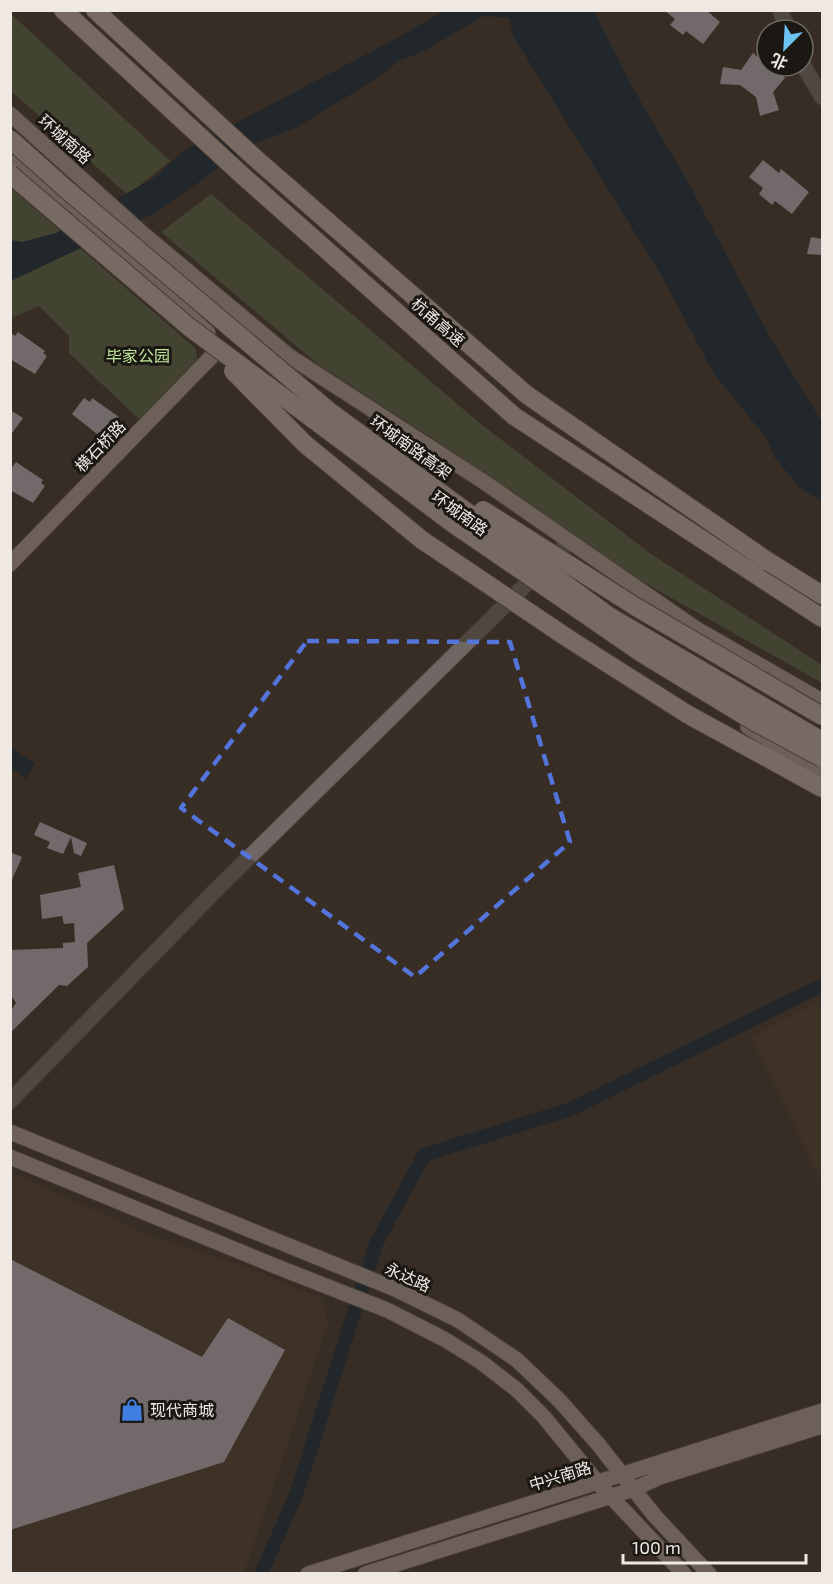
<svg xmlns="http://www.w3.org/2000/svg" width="833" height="1584" font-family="'Exo 2','Noto Sans SC',sans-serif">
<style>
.commercial{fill:#46382c}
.green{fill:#4f5e42}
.water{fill:#062132}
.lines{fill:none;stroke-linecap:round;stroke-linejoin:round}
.canal{stroke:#062132;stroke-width:14}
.building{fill:#b8b1be}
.minor-casing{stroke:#554c43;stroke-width:17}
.major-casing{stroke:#554c43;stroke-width:17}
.highway-casing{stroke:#554c43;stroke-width:20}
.minor{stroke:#6e6765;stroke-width:15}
.major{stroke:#ab9d9a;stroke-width:15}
.highway{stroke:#c4b3af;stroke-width:18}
.highway-bridge-casing{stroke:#554c43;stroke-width:20;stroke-linecap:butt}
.highway-bridge{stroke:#c4b3af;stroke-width:18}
.marked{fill:none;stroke:#5274db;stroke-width:4.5;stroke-dasharray:12 8;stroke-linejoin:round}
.labels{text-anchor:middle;stroke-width:6;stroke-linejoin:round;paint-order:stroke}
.street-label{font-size:16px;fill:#efe8e3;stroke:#1b1713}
.park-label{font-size:16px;fill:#bee69a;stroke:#1b1713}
.poi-label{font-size:16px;fill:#efe8e3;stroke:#1b1713;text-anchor:start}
</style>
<rect width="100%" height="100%" fill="#382e25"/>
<g class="commercial">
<polygon points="822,1000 822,1182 751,1036"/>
<polygon points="11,1172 150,1236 249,1268 321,1299 328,1322 244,1573 11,1574"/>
</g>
<g class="green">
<polygon points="10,13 170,161 128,195 11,91"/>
<polygon points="11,188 196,349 197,359 140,420 69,353 69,336 39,306 11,318"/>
<polygon points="211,194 477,421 651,554 822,665 822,683 624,571 429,436 319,365 161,232"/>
</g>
<g class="water">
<polygon points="443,11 594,11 633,88 688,182 770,337 822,422 822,501 801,489 774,457 767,439 714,374 661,275 513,36 509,18 484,16 424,51 399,61 376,79 294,129 254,143 157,212 11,281 11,240 22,242 56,233 154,178 183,151 399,37"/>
<polygon points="11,747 35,764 26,779 11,768"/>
</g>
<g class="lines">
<polyline class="canal" points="261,1574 296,1495 376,1244 424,1155 571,1109 822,985"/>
</g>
<g class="building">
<polygon points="664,10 706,10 720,22 703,44 686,31 683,35 670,25 675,19"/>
<polygon points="753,53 767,64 767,66 770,66 785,78 773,92 779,110 760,116 756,97 740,85 720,84 723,67 741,70"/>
<polygon points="763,160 779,173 781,169 809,192 792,214 775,201 772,205 759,194 763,188 749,177"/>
<polygon points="811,237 822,239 822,255 807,254"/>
<polygon points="10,332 15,336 18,332 45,351 43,353 47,356 35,374 10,359"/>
<polygon points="84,398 90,402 92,398 119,417 117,419 121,422 109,440 99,432 97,434 72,414"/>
<polygon points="10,410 23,418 10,436"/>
<polygon points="16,462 43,480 41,483 45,486 33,503 10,490 10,470"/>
<polygon points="40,822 87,843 81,856 74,853 71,837 63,854 47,848 50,842 34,835"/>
<polygon points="10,852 22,857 10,884"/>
<polygon points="114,865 124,909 87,943 88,967 67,986 59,985 10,1033 10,1012 16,1003 12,997 10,987 10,950 63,948 63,943 75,942 74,923 64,924 62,916 42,919 40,895 81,887 78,873"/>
<polygon points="10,1259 202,1357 228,1318 285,1350 224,1462 10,1530"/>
</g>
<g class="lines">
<g class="minor-casing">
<g id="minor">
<polyline points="780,10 788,30"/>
<polyline points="803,65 822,97"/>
<polyline points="10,1101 214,892 570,541"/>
</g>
</g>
<g class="major-casing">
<g id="major">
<polyline points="10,114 141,232 289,356 484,482 695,628 822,701"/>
<polyline points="10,159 109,241 208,333"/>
<polyline points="10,564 215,353"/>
<polyline points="748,727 792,755 822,771"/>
<polyline points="10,1132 395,1289 458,1320 517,1360 559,1400 598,1444 654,1515 709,1574"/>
<polyline points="10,1157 275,1266 387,1310 444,1339 481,1362 517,1390 544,1417 598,1483 684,1574"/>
<polyline points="308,1574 822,1411"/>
<polyline points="365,1574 634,1489 660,1477 822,1426"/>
</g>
</g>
<g class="highway-casing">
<g id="highway">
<polyline points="63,10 243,176 514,416 822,618"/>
<polyline points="95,10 255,158 527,395 769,562"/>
<polyline points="687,714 822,788"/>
</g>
</g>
<use href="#minor" class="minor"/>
<use href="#major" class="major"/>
<use href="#highway" class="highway"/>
<g class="highway-bridge-casing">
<g id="highway-bridge">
<polyline points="10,139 66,189 329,411 609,616 822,741"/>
<polyline points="10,174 189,327 455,525 643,654 755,722 822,758"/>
<polyline points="233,371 305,444 422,540 569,639 687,714"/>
<polyline points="483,510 636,607 822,716"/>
<polyline points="769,562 822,595"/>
</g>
</g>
<use href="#highway-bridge" class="highway-bridge"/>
</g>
<path d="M0 0H833V1584H0ZM307,641L510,642L570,842L415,977L181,808Z" fill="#382e25" fill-opacity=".55" fill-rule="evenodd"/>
<path class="marked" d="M307,641L510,642L570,842L415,977L181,808Z"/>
<defs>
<g id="shop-bare" transform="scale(1.8)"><path d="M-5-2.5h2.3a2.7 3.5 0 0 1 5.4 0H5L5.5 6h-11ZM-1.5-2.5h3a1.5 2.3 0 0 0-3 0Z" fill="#3f7fe0" stroke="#1b1713" stroke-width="2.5" paint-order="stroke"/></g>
</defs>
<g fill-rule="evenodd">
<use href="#shop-bare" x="132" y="1410"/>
</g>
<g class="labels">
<g class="street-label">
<text transform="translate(65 139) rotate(42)" y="6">环城南路</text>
<text transform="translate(438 322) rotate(41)" y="6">杭甬高速</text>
<text transform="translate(100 446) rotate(-46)" y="6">横石桥路</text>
<text transform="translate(411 447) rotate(36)" y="6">环城南路高架</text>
<text transform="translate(460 513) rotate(36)" y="6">环城南路</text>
<text transform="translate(408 1277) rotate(24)" y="6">永达路</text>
<text transform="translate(560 1476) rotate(-17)" y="6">中兴南路</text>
</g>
<g class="park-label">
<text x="138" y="362">毕家公园</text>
</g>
<g class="poi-label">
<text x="150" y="1416">现代商城</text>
</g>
</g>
<rect width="833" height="1584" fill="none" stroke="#efe8e3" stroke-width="24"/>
<g transform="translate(785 48) rotate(204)"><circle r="28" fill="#1b1713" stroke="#706b66" stroke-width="1.5"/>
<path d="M0-4.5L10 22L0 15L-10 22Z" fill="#6cc3f2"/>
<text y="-9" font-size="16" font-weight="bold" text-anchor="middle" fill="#efe8e3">北</text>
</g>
<path d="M623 1554v9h183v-9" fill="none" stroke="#efe8e3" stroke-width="3"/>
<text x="632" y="1554" font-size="18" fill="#efe8e3" stroke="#1b1713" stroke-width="4.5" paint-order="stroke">100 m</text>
</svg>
